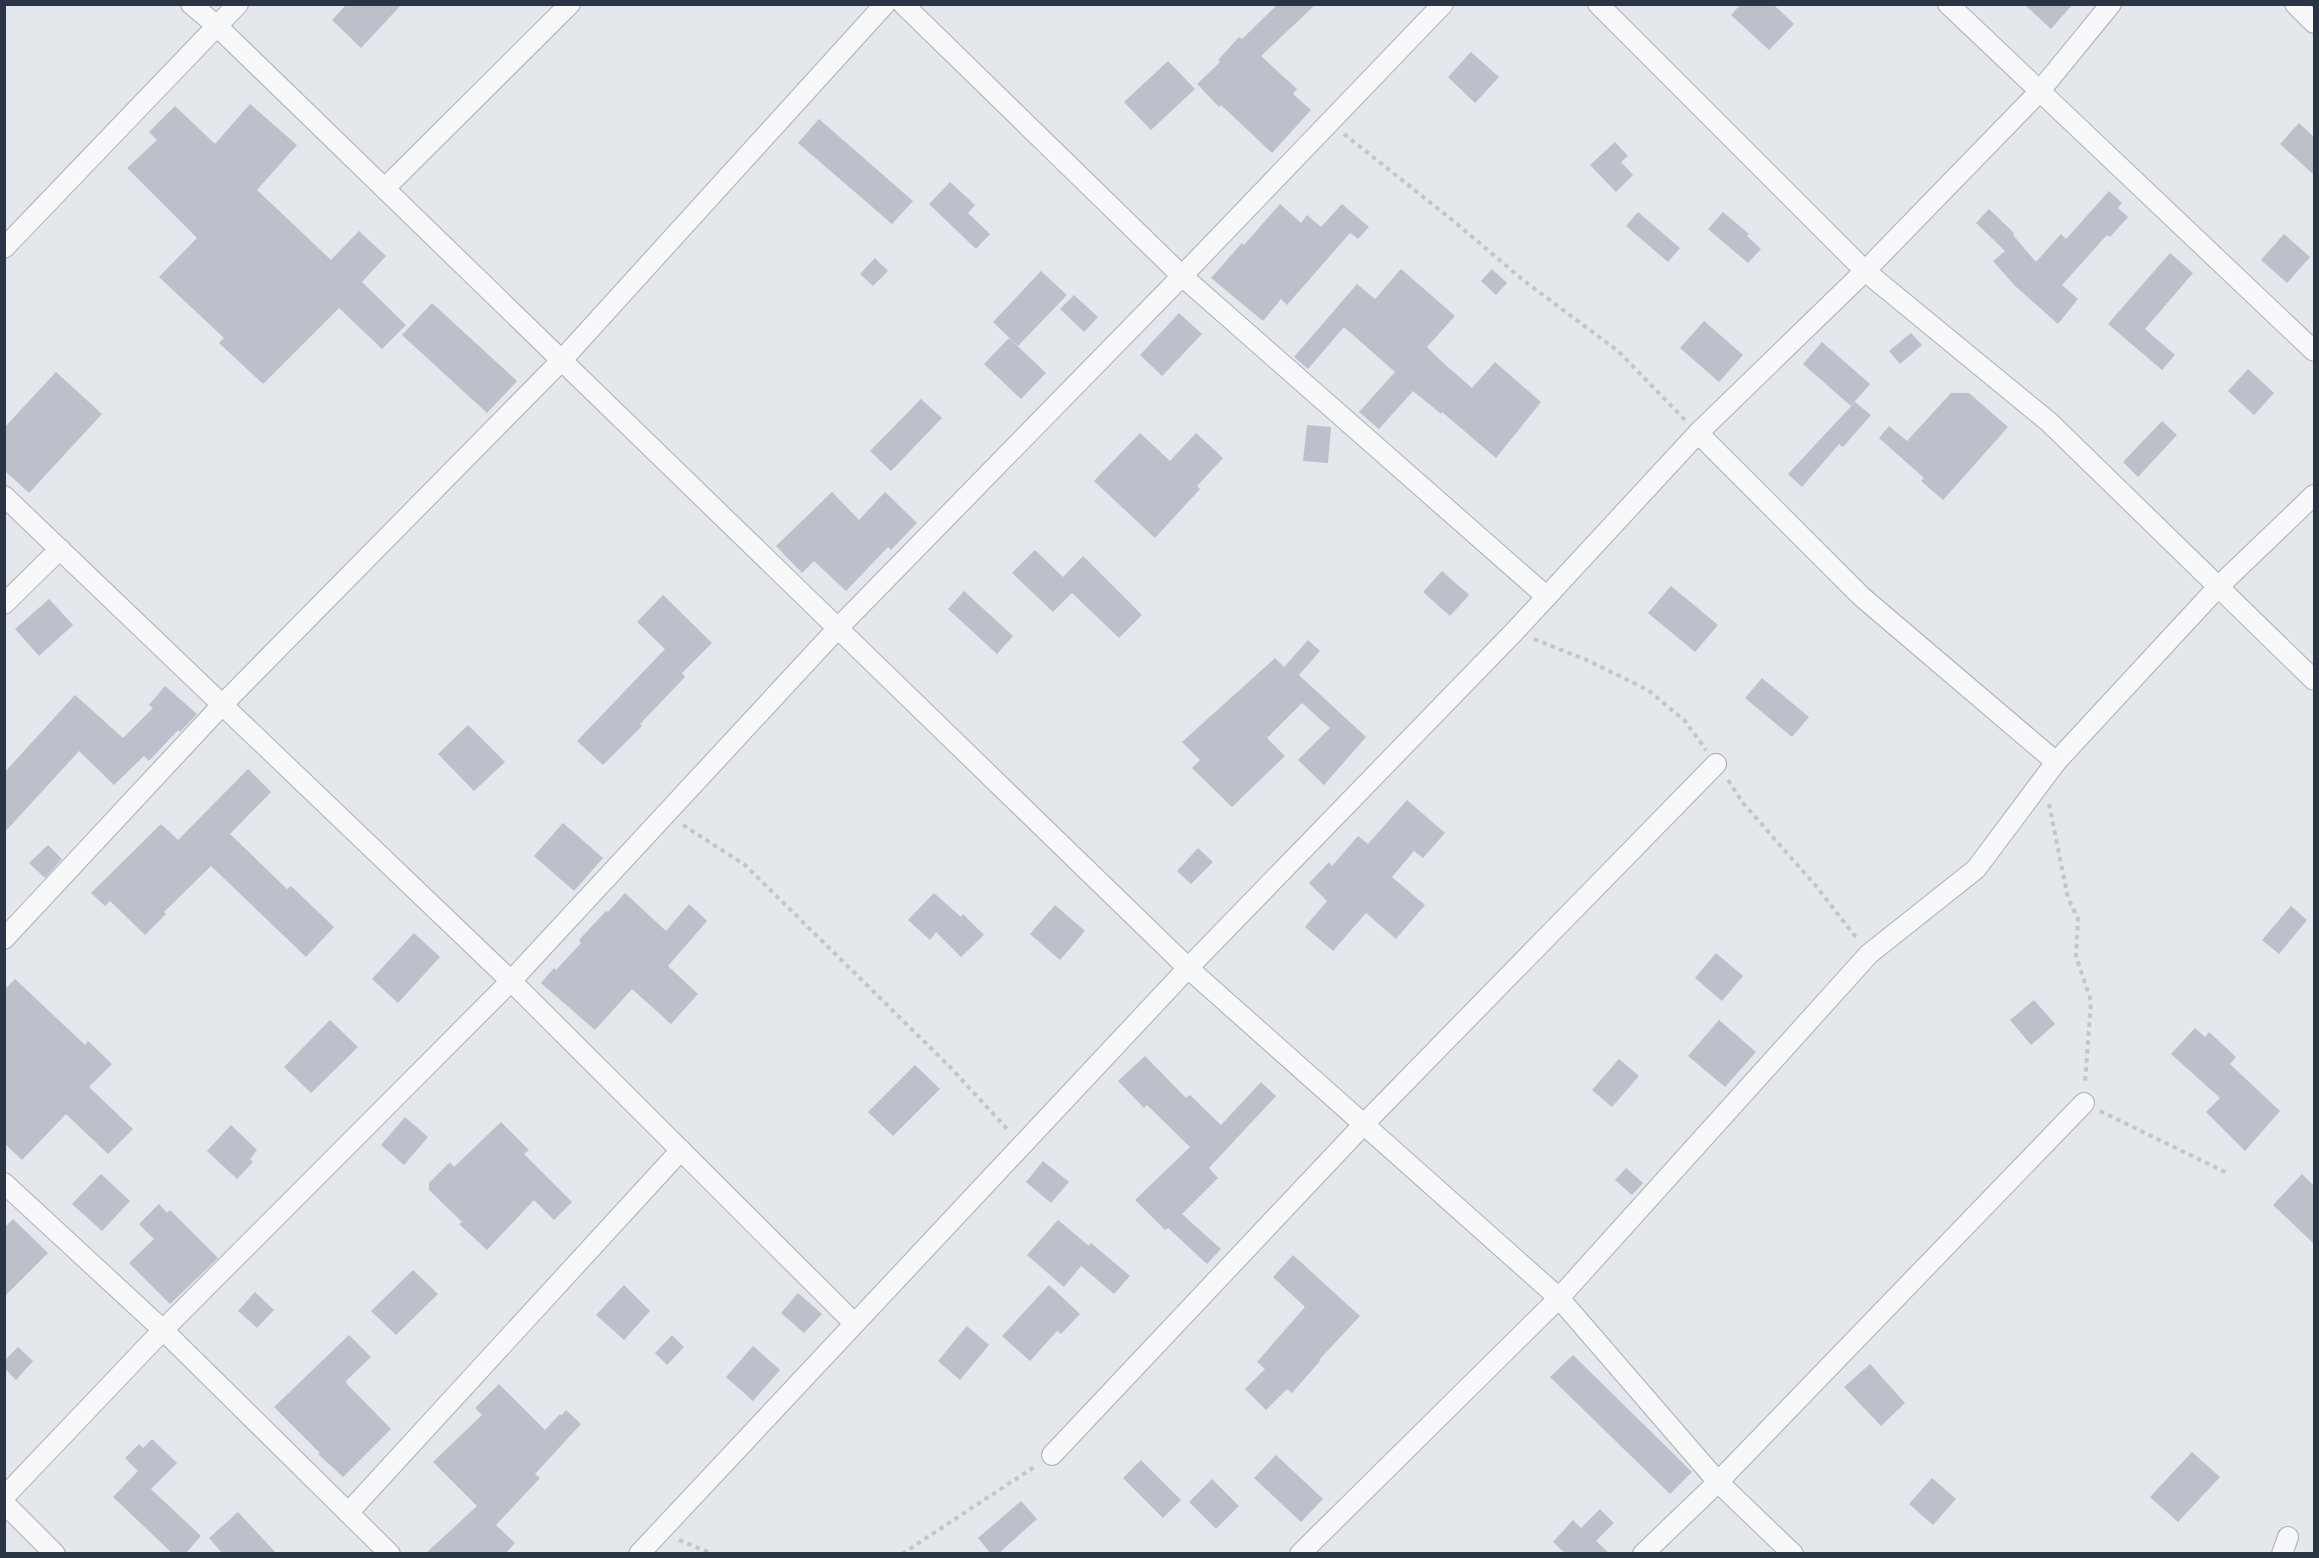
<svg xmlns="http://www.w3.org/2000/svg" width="2319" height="1558" font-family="Signika,sans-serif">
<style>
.building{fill:#bbc0ca}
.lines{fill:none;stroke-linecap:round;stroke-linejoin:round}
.street-casing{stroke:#a9aeb7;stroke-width:22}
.path{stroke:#c2c5cb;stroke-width:4;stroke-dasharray:4.5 4.5;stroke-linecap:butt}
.street{stroke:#f7f8fa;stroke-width:20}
</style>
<rect width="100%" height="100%" fill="#e4e7ec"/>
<g class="building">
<polygon points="347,4 402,4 361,48 332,20"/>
<polygon points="1278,4 1316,4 1261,56 1297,89 1293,94 1311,110 1272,153 1221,105 1219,107 1197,84 1220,62 1218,60 1239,37 1242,39"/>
<polygon points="1741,4 1773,4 1794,24 1769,50 1731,15"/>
<polygon points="2024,4 2073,4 2051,29"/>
<polygon points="1471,52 1499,77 1475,103 1448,77"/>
<polygon points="1168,61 1195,89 1151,130 1124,102"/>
<polygon points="250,104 297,145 257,190 331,260 359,231 386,256 362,282 406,325 382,349 339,308 263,384 219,343 224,338 159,277 197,238 127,168 157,140 149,132 175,106 215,144"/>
<polygon points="819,119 913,201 892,224 798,143"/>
<polygon points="2299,123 2314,137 2314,175 2280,144"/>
<polygon points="1615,142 1628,156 1621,162 1633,175 1616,192 1590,165"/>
<polygon points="950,182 975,205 968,213 990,234 976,249 929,204"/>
<polygon points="2109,191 2122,203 2118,208 2128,217 2110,237 2107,235 2062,285 2078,299 2058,324 2015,286 1993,261 2005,251 1976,223 1989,209 2014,233 2013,235 2036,262 2061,234 2066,239"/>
<polygon points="1280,204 1301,223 1307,215 1321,227 1342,204 1369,227 1358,239 1350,233 1287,305 1281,299 1263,321 1211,278 1242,243 1244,245"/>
<polygon points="1638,212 1680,248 1668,262 1626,226"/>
<polygon points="1723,212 1749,234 1747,236 1761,249 1748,263 1708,229"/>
<polygon points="2284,234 2310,257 2287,283 2261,260"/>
<polygon points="2170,253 2193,273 2145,329 2175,355 2162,370 2108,324"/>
<polygon points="875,258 888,271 873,286 860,274"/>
<polygon points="1401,269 1455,316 1427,347 1440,360 1472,388 1495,362 1541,402 1496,458 1442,412 1441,414 1413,391 1379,429 1359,412 1395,372 1344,327 1308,369 1294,357 1357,284 1375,299"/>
<polygon points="1492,269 1507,283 1496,295 1481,281"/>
<polygon points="1041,271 1067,295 1018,346 993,322"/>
<polygon points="1074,295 1098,317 1084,332 1060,309"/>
<polygon points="432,303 517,381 487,413 402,335"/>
<polygon points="1179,313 1202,334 1162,376 1140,355"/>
<polygon points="1704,321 1743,355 1719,382 1680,348"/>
<polygon points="1911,333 1922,345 1900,364 1889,351"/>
<polygon points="1009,338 1046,373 1021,399 984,364"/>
<polygon points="1822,342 1870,384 1851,406 1803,364"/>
<polygon points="2248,369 2274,393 2254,415 2228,391"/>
<polygon points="56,372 102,414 29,493 4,470 4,428"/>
<polygon points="1951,393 1969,393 2008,427 1943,500 1921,481 1924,478 1879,438 1889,426 1907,441"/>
<polygon points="921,399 942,418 891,471 870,451"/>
<polygon points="1855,402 1871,415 1843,447 1839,444 1802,487 1788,474"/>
<polygon points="2162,421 2177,435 2138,477 2123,462"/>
<polygon points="1307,425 1331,427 1328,463 1303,461"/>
<polygon points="1140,433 1170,461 1196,433 1223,458 1197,486 1200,489 1155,538 1094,481"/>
<polygon points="832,492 859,520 885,492 917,523 891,550 888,547 846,591 814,561 802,573 776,546"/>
<polygon points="1035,550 1063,577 1083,556 1142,615 1119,638 1072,593 1053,612 1012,573"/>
<polygon points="1442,571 1469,595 1450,616 1423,592"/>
<polygon points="1671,586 1718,625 1695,652 1648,613"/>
<polygon points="964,591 1013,636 997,654 948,609"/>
<polygon points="663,595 712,643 682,673 685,677 640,724 642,726 603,765 577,741 665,649 637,622"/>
<polygon points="49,599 73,625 39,656 15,629"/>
<polygon points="1308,640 1320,651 1299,675 1366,737 1324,785 1298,760 1330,728 1302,703 1267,738 1285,756 1232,807 1192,768 1200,760 1182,742 1275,658 1284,667"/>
<polygon points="1762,678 1809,717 1792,737 1745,698"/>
<polygon points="165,686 197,714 180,732 178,730 149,761 144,756 114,785 79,751 4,833 4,773 75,695 123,738 153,708 149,705"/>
<polygon points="468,725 505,762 474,791 438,754"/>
<polygon points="248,769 271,792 230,834 287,889 291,886 334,927 306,957 211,866 164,912 166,914 145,935 110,901 105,906 91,893 161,824 178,840"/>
<polygon points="1407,800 1445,833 1423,858 1414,851 1392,877 1425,905 1396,939 1366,913 1333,951 1305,927 1327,901 1309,883 1329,862 1332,866 1358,836 1368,844"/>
<polygon points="563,823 603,858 574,891 534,856"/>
<polygon points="48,845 62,859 45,878 29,863"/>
<polygon points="1198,848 1213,862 1191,884 1177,871"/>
<polygon points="625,893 666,931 689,904 707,921 668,966 698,994 671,1024 632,989 595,1030 541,983 554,968 556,970 581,943 579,940 606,911 608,912"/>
<polygon points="934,893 961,917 963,914 984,935 961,957 936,932 930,940 908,920"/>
<polygon points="1055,905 1085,931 1060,960 1030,934"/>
<polygon points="2291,906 2307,920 2279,954 2262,940"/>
<polygon points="414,933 440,957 398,1003 372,979"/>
<polygon points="1716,953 1743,976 1722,1001 1695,978"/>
<polygon points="15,979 85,1045 88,1041 112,1064 89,1087 133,1129 108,1154 66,1114 22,1160 4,1143 4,990"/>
<polygon points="2034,1000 2055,1024 2031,1045 2010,1020"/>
<polygon points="330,1020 358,1047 311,1093 284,1067"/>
<polygon points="1719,1020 1756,1052 1725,1087 1688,1056"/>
<polygon points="2195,1028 2205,1037 2209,1032 2236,1057 2230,1064 2280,1111 2245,1151 2206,1112 2220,1098 2171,1054"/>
<polygon points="1145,1056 1186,1098 1190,1095 1221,1125 1261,1082 1276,1096 1209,1168 1218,1178 1182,1214 1221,1249 1207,1264 1168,1228 1165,1230 1135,1200 1190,1147 1147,1105 1144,1108 1118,1081"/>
<polygon points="1619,1059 1639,1076 1612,1107 1592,1090"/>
<polygon points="915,1065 940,1089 893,1136 868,1112"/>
<polygon points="405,1117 428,1137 404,1165 381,1145"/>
<polygon points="501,1122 529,1150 524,1154 572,1202 554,1220 534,1200 487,1250 459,1224 462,1222 429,1190 429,1183 450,1162 454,1167"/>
<polygon points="231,1125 257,1150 250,1159 253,1162 237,1179 207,1151"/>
<polygon points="1043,1161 1069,1182 1051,1203 1026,1182"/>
<polygon points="1626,1168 1643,1183 1632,1195 1615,1180"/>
<polygon points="101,1174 130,1201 102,1231 72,1204"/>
<polygon points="2302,1174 2314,1186 2314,1244 2273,1205"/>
<polygon points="159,1204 167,1213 170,1210 218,1258 170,1304 129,1263 154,1239 139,1224"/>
<polygon points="13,1219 48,1253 4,1297 4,1228"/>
<polygon points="1058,1220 1089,1246 1091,1243 1130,1276 1114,1294 1081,1266 1064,1287 1027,1255"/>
<polygon points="1293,1255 1360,1316 1319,1360 1320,1361 1292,1393 1287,1389 1266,1410 1245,1389 1265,1369 1257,1362 1305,1307 1273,1277"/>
<polygon points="413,1270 438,1294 396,1335 371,1311"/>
<polygon points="624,1285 650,1311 624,1340 596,1315"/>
<polygon points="1049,1285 1080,1314 1061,1334 1057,1331 1030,1361 1002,1336"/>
<polygon points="255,1292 274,1310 257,1328 238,1311"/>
<polygon points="798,1293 822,1314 804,1333 781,1313"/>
<polygon points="967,1326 989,1345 960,1380 938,1361"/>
<polygon points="349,1335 371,1357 346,1381 347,1384 391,1429 343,1477 318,1454 320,1453 274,1407"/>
<polygon points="672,1335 684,1347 667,1365 655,1353"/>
<polygon points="753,1346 780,1370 753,1401 726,1377"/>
<polygon points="18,1347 33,1361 16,1380 4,1368 4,1361"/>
<polygon points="1573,1355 1692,1472 1670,1494 1550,1377"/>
<polygon points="1870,1364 1905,1403 1881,1426 1844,1387"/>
<polygon points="499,1384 545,1430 560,1414 562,1415 566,1410 581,1424 535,1474 540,1478 496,1525 515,1543 505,1554 425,1554 477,1506 433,1462 482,1415 475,1408"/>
<polygon points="152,1439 177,1463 151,1489 201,1536 185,1554 173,1554 113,1497 138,1471 125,1458 139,1444 143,1448"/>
<polygon points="2192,1452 2220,1477 2178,1522 2150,1497"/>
<polygon points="1276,1455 1323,1499 1301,1522 1254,1478"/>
<polygon points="1141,1460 1181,1500 1163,1518 1123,1478"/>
<polygon points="1932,1478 1956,1499 1933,1525 1909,1504"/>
<polygon points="1212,1479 1239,1506 1216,1529 1189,1502"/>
<polygon points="1021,1501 1037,1519 998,1554 991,1554 978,1538"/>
<polygon points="1600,1509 1614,1523 1596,1541 1610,1554 1566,1554 1553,1542 1573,1520 1581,1528"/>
<polygon points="238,1512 250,1525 277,1554 223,1554 209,1538"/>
</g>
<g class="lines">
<g class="street-casing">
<g id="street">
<polyline points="191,4 218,27 1188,968 1559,1298 1718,1482 1793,1554"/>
<polyline points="903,4 1182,276 1547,597"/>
<polyline points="1598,4 1865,271 2049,422 2314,680"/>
<polyline points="1948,4 2314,351"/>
<polyline points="2295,4 2314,23"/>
<polyline points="385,188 570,4"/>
<polyline points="4,248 238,4"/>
<polyline points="1698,433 1862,597 2056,762"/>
<polyline points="4,496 511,981 854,1323"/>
<polyline points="4,604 60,549"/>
<polyline points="4,939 222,705 561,361 885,4"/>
<polyline points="4,1183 163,1330 390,1554"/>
<polyline points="1052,1455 1364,1124 1716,764"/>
<polyline points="4,1497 163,1330 511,981 838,628 1182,276 1443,4"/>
<polyline points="4,1503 55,1554"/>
<polyline points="348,1513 681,1150"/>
<polyline points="639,1554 1188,968 1514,632 1698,433 1865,271 2039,92 2111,4"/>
<polyline points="1300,1554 1559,1298 1869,954 1976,869 2056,762 2218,587 2314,495"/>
<polyline points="1643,1554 1718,1482 2084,1103"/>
<polyline points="2282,1554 2288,1537"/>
</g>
</g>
<g class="path">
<polyline points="1344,134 1456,223 1523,280 1618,351 1685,420"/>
<polyline points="1534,639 1589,661 1648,690 1685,721 1706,750"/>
<polyline points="1728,780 1743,803 1816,886 1858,940"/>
<polyline points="2049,804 2068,898 2078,919 2076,956 2091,1001 2085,1083"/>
<polyline points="683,825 745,865 950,1067 1009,1131"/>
<polyline points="2100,1111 2227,1173"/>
<polyline points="679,1540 713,1554"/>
<polyline points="902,1554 1037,1465"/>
</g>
<use href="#street" class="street"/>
</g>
<rect width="2319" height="1558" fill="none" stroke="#2b3445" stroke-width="12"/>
</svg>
